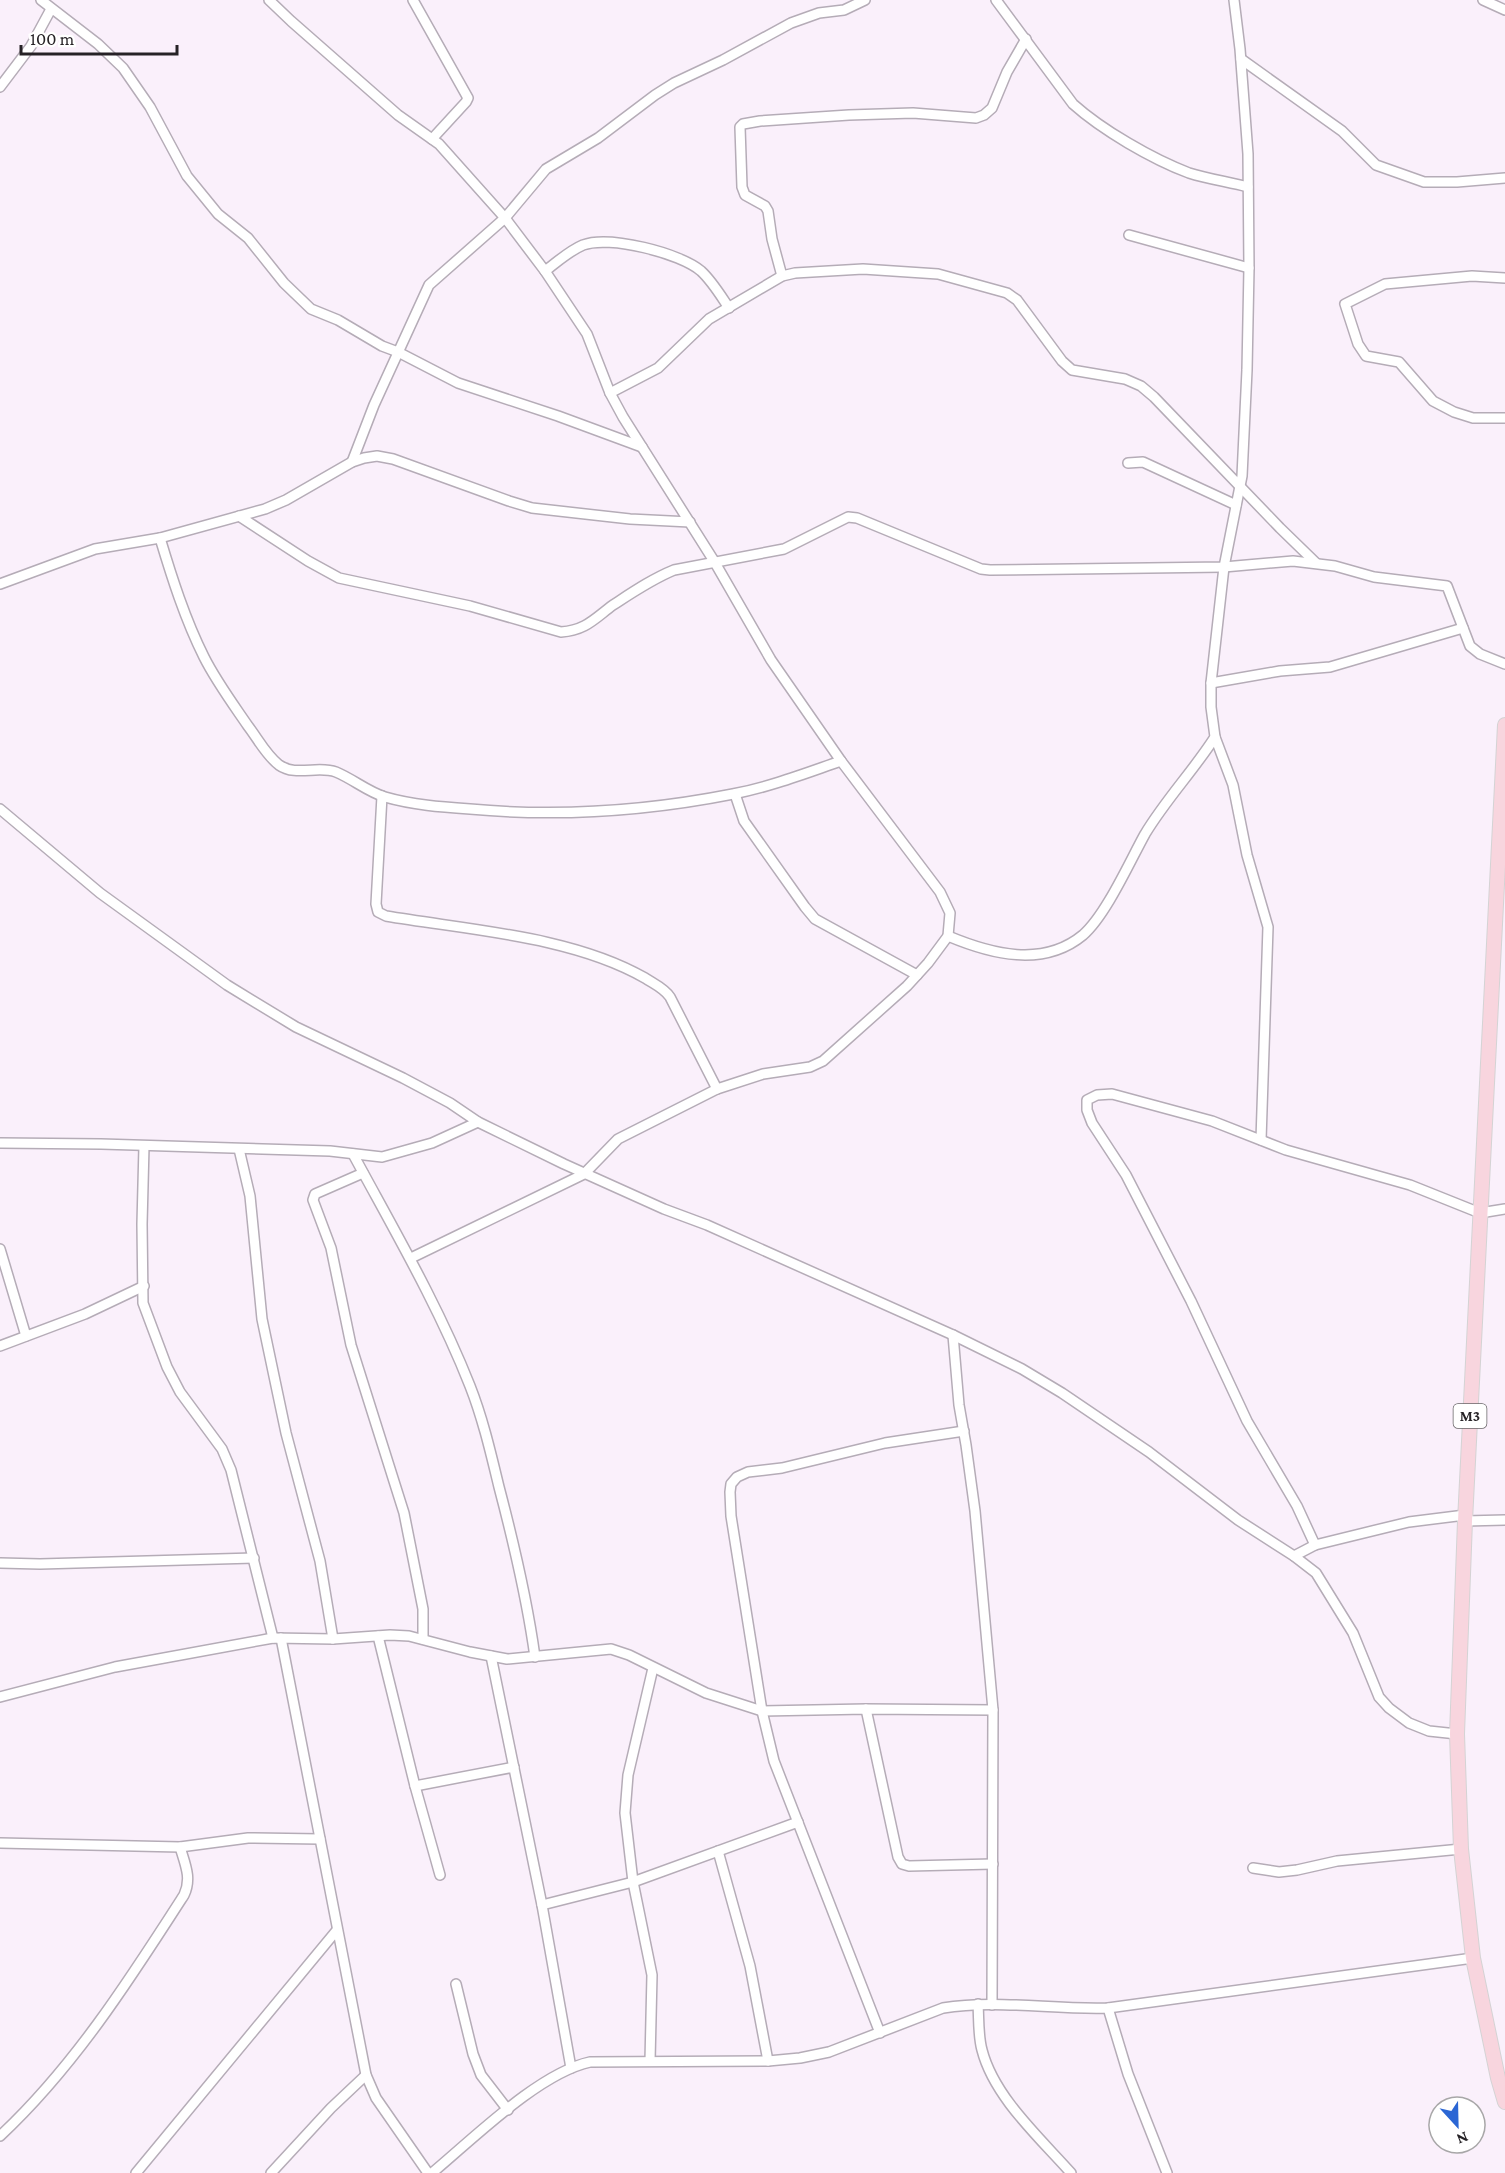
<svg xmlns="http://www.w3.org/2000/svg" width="1505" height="2173" font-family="'Crimson Pro',serif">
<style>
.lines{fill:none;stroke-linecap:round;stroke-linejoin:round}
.minor-casing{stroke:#b5acb7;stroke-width:12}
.primary-casing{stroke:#d4d3d4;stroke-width:16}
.minor{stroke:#fff;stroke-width:9}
.primary{stroke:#f8d5de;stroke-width:14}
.labels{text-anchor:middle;stroke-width:5;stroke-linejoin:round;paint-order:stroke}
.shield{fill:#fff;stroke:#676467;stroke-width:1.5}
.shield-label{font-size:15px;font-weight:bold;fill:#262226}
</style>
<rect width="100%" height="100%" fill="#faf0fb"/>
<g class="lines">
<g class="minor-casing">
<g id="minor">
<polyline points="41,0 98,44 123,68 150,107 187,176 218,214 248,238 284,283 311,309 338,320 382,346 398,352 458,383 558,416 642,447"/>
<polyline points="269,0 291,21 398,115 439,144 505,218 545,271 587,334 610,393 623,417 714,561 771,660 841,761 940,892 950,913 948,936 928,963 907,986 823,1061 810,1067 763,1074 717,1089 618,1139 584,1174 411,1258"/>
<polyline points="413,0 468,98 466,102 432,139"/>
<path d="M996,0L1073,104C1102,130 1152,159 1189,173C1208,179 1229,182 1248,187"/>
<polyline points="1483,0 1505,10"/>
<polyline points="1241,59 1342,131 1376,165 1424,182 1457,182 1505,178"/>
<polyline points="0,87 31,46 51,9"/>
<polyline points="1129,235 1249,268"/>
<path d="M545,271C557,262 569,251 583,245C609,235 680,253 701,271C712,281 721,296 729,308"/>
<polyline points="782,276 772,239 768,211 765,206 745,195 742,187 740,127 743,124 760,121 849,115 913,113 976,118 984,115 992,108 1007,72 1026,39"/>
<polyline points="1505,278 1472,276 1385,284 1345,304 1358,344 1366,356 1399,362 1433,401 1454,412 1473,418 1505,418"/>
<polyline points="610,393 658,368 709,319 782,276 795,273 863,269 938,274 1007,293 1017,300 1062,361 1072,370 1125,379 1141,386 1154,397 1280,528 1316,563"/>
<polyline points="352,462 374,405 429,285 505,218 546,169 598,138 655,95 674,83 723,60 791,23 819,13 844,10 865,0"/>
<polyline points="1128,463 1143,462 1236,505"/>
<path d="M239,516L308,561L339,578L470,606L561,632C586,630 594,619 613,605C633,592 652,579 674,570L784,549L848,517L857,518L981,569L990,570L1224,567L1293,561L1335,566L1374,577L1447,586L1470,646L1480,654L1505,664"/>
<path d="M160,538C172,578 185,619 204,657C216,681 233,704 248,726C258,739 266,755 279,765C296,777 318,765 336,772C353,779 368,792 385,797C413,805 441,807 470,809C557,817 647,811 733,794C770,787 806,773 841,761"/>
<polyline points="0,584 95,549 160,538 265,509 286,500 352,462 364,458 377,456 393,459 509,501 532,508 630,519 690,522"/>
<polyline points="1211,683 1280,671 1330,667 1463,628"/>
<polyline points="1215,737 1233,785 1247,855 1268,927 1261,1140"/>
<polyline points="735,794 744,821 805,907 815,919 917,975"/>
<path d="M382,796L376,904L378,912L386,916C468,930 572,936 645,978C654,984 664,988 670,997L717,1089"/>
<polyline points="0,809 100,893 227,985 296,1027 403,1078 450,1103 478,1122 564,1164 664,1209 707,1225 953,1335 1022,1369 1062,1393 1149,1452 1238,1520 1294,1556 1316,1573 1353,1633 1379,1697 1389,1708 1409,1723 1429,1731 1457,1734"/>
<path d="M948,936C991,954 1043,968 1083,935C1106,915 1130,861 1145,834C1166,799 1194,770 1215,737L1211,707V683L1224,567L1242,476L1247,370L1249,268L1248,154L1240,49L1234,0"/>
<polyline points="0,1143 101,1144 330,1151 382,1157 432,1143 478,1122"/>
<polyline points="144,1146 142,1224 143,1303 167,1367 180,1392 222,1449 231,1470 273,1638"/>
<polyline points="239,1149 250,1196 262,1319 286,1433 320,1561 333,1639"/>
<path d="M353,1154C394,1230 438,1305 470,1386C483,1419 491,1454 499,1487C514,1544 527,1599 535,1657"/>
<polyline points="363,1173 315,1194 313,1200 331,1248 351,1345 404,1513 423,1609 423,1639"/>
<polyline points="0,1249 26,1336"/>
<polyline points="953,1335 959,1405 966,1445 975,1511 993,1710 992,2005"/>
<polyline points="0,1346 85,1314 144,1286"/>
<polyline points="1465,1515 1409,1522 1315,1545 1297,1506 1247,1421 1191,1301 1126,1175 1092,1123 1087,1110 1087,1100 1097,1095 1112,1094 1212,1121 1286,1150 1410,1185 1480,1213 1505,1209"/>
<polyline points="1465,1521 1505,1520"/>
<polyline points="1294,1556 1315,1545"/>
<polyline points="0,1563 40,1564 254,1558"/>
<polyline points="378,1636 415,1786 440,1875"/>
<polyline points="281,1638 366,2075 376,2098 428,2173"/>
<polyline points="491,1656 542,1905 571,2068"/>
<polyline points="0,1697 115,1667 273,1638 333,1639 390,1635 409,1636 470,1652 507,1659 611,1649 629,1655 706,1693 762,1711 866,1709 993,1710"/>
<polyline points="866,1709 898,1857 902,1864 909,1866 993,1864"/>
<polyline points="415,1786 514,1767"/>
<polyline points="0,1843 180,1847 248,1838 320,1839"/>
<polyline points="718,1851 750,1966 768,2061"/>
<polyline points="1253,1868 1279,1872 1297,1870 1337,1861 1461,1849"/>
<polyline points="542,1905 633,1882 798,1822"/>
<polyline points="456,1984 473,2054 481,2075 508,2110"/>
<path d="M978,2004C979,2019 978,2036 982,2050C994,2097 1040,2138 1071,2173"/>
<polyline points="1108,2008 1128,2074 1167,2173"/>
<polyline points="880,2033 774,1761 762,1711 731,1516 730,1492 731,1484 737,1477 748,1472 782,1468 885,1443 964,1431"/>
<polyline points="650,2061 652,1975 633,1882 625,1813 628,1775 653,1668"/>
<path d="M0,2136C74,2067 130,1979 184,1895C192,1878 185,1864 180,1847"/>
<polyline points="136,2173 337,1930"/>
<polyline points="271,2173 331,2108 366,2075"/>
<path d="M432,2173C473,2139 539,2073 590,2062L768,2061L800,2058L829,2052L943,2008C995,1999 1054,2010 1108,2008L1473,1958"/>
</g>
</g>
<g class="primary-casing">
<polyline id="primary" points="1505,725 1465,1521 1457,1734 1461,1849 1473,1958 1498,2078 1505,2102"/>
</g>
<use href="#minor" class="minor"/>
<use href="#primary" class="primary"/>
</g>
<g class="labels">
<rect class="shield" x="1453.5" y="1404" width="33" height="24" rx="4.5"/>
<g class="shield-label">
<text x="1470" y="1421">M3</text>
</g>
</g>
<g transform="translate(1457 2125) rotate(158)"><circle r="28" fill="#ffffff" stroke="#a8a7a8" stroke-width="1.5"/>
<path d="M0-4.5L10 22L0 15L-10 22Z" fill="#2b66d4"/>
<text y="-9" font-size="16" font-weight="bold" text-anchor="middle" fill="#262226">N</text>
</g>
<path d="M21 45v9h156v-9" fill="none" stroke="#262226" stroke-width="3"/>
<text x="30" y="45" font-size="18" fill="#262226" stroke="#ffffff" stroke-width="4.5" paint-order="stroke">100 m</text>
</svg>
